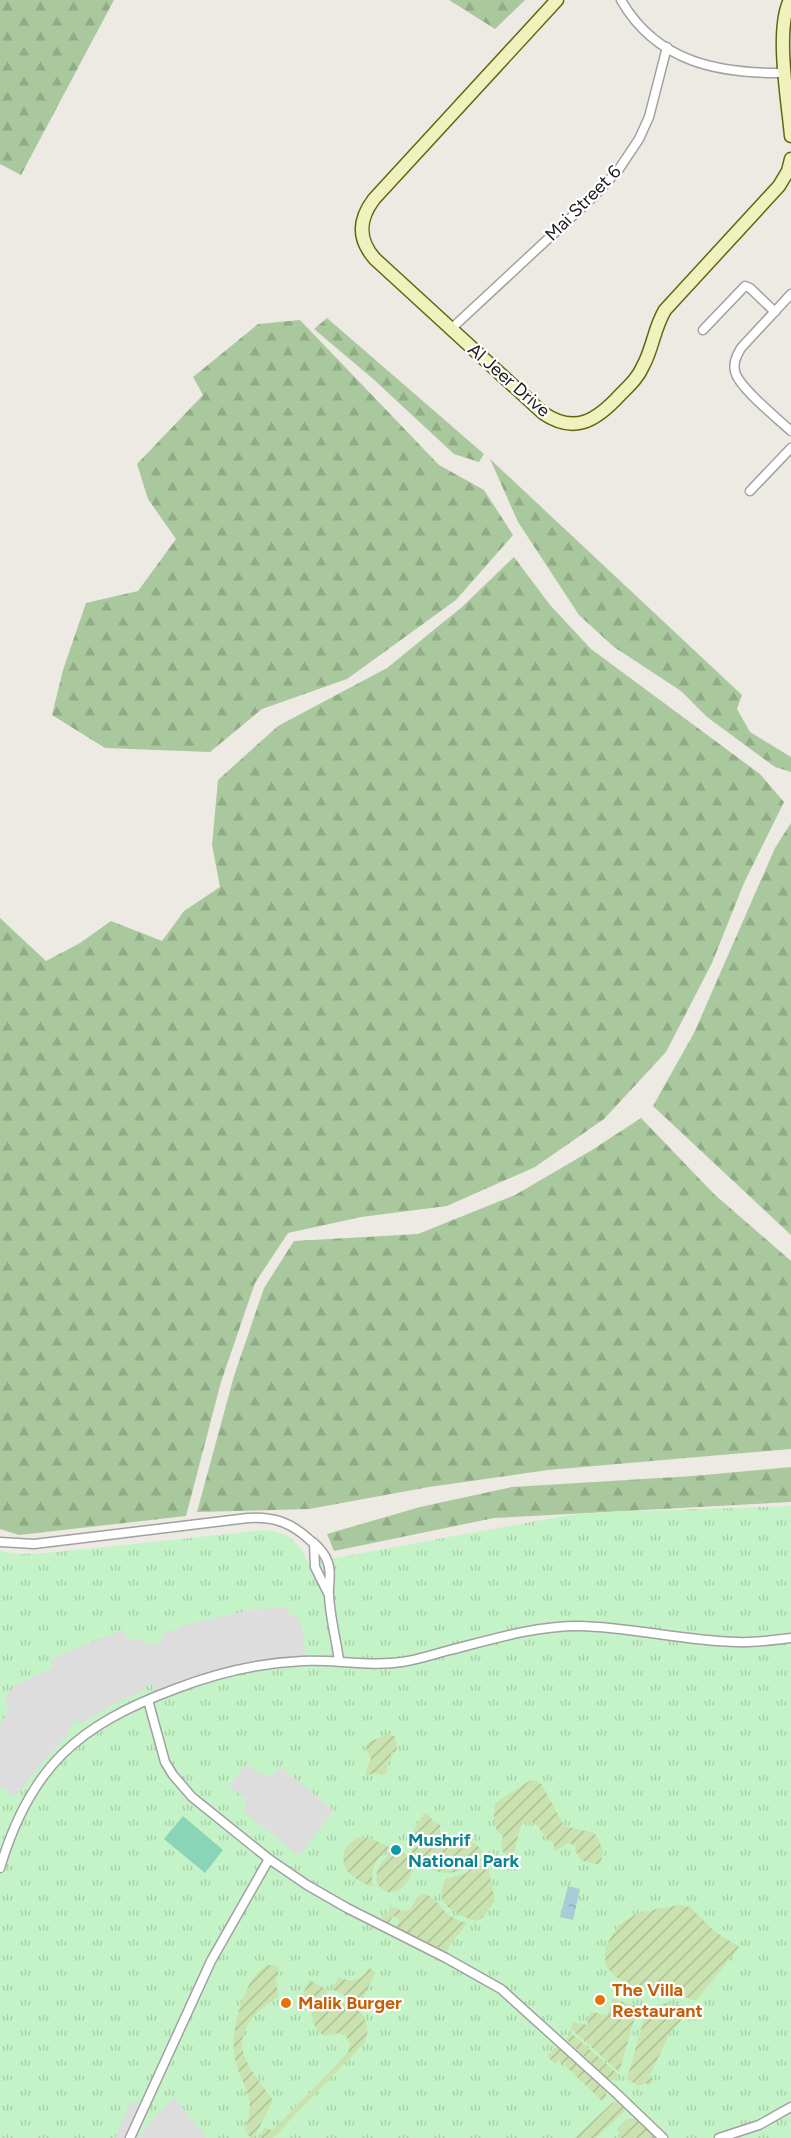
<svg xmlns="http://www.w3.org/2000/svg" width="791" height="2138" font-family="Figtree,sans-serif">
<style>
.forest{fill:url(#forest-firs)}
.park{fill:url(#park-tufts)}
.garden{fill:url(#garden-furrows)}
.pitch{fill:#8ad4b7}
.parking{fill:#ddd}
.water{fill:url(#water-ripples)}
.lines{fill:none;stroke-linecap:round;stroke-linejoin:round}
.street-casing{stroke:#a1a1a1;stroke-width:11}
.secondary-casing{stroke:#5f6810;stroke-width:15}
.street{stroke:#fff;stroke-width:8}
.secondary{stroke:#f0f2bd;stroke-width:12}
.culture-dot{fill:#0f9aa8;stroke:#fff;stroke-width:2}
.food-dot{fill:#e8710a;stroke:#fff;stroke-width:2}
.labels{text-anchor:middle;stroke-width:4.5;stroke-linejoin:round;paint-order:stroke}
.street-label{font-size:18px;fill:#1d1d1d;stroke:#fff}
.culture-label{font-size:18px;font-weight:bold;fill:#0d838f;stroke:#fff;text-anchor:start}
.food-label{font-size:18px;font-weight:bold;fill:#c56008;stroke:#fff;text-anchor:start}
</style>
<defs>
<pattern id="forest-firs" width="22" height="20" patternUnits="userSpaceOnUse" patternTransform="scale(1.5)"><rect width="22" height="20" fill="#aac89d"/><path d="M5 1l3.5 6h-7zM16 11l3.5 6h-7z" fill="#92ab87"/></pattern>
<pattern id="park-tufts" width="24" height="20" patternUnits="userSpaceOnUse" patternTransform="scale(1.5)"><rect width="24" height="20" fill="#c5f3c8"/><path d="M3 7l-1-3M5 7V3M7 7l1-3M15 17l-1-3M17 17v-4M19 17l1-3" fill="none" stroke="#a9d0ab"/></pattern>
<pattern id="garden-furrows" width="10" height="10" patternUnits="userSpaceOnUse" patternTransform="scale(1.5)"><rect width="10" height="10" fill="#c9e2af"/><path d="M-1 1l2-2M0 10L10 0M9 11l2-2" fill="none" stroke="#acc196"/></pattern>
<pattern id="water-ripples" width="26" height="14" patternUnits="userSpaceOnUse" patternTransform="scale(1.5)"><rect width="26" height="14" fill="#a9ccd6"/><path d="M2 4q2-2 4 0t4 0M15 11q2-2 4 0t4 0" fill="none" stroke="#91afb7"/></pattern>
</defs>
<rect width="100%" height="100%" fill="#edeae4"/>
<g class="forest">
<polygon points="0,0 114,0 21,175 0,164"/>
<polygon points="449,0 525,0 495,29"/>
<polygon points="327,318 484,454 479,462 454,454 372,378 314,329"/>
<polygon points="300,320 439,465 484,490 513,535 456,600 347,679 262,709 210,752 105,748 52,715 63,670 86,603 138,591 176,539 148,499 137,464 203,395 193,377 258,324"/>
<polygon points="490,459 742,695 737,709 750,732 791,757 791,772 775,767 707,717 681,691 614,647 579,615 518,522"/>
<polygon points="514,557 550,605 591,649 760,774 784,802 744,883 712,963 666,1052 604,1119 535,1167 447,1206 361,1217 288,1233 255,1283 221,1382 186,1516 19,1535 0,1529 0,918 46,961 80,943 111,921 162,941 184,911 220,887 212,845 218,780 278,726 387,668 462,607"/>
<polygon points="791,823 791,1235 653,1106 694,1033 775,848"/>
<polygon points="641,1118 714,1194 791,1261 791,1449 548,1470 429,1487 309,1509 197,1512 234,1376 264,1288 294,1241 418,1234 515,1195 592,1150"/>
<polygon points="791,1467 791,1502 494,1518 334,1551 327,1534 420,1507 512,1487 693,1476"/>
</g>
<path class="park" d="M791,1506V2138H0V1551L20,1554L47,1553L265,1530C288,1531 300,1543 308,1563L569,1515L607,1512Z"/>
<g class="garden">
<polygon points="388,1734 395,1736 397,1749 395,1752 391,1753 392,1758 387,1762 387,1772 382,1775 375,1773 367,1775 366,1771 371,1759 366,1749 367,1743"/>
<path d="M531,1780L537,1781L542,1785L564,1826L594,1833C602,1843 604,1853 600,1865L580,1860L579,1855L575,1851L576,1846L568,1843L554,1852V1843C542,1839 542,1827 532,1822H525L520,1828L513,1857C501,1855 500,1847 503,1836C491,1827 494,1817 495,1803Z"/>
<path d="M424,1813H427L433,1821L440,1825V1832L446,1839L452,1840L460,1835L476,1844L483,1852C477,1859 471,1866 462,1870C442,1879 406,1865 411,1839C413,1830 419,1821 424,1813Z"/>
<path d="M358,1837L370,1838L391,1848C376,1856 370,1870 373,1887C355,1881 336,1868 346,1847Z"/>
<path d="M396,1851C433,1854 401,1906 382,1889C368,1877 383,1856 396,1851Z"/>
<path d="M482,1858L487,1861L495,1901L482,1918L476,1921C456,1914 431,1904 446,1879L466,1873Z"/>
<path d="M422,1894C435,1894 439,1908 449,1915C454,1919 461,1921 467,1923L450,1945L447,1952L396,1927L400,1920L393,1916L389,1923L382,1919L384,1914L389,1913L390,1905L402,1911L411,1909L417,1897Z"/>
<path d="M680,1905L690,1907L714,1931L739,1947L696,2001C674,1991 650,1995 629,1984C623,1981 614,1977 610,1971C596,1955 614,1925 631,1917C645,1910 664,1908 680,1905Z"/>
<path d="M268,1965L279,1966L276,1982L279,1997C256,2009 233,2033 246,2060C252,2074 264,2087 272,2099V2102L254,2138H250L245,2129C259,2093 238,2085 234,2053C231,2030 245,1974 268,1965Z"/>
<path d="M369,1968L376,1972L360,2004L332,1989L338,1977C351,1983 362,1981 369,1968Z"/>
<polygon points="309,1980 326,1989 328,1992 317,2004 306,2010 302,2007 300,2002"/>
<polygon points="613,1998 638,2007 619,2072 571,2029 573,2022 587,2025 591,2012 607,2015"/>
<path d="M337,2003C359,2003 373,2021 365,2042L273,2138H259L265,2127L271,2130L275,2128L348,2053L350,2044L346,2036L338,2033L324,2036C316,2030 312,2023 312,2013Z"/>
<polygon points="665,2003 686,2006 689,2012 671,2031 649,2077 653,2081 650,2085 646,2083 639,2086 627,2079 645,2015 653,2007"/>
<polygon points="570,2032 619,2075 618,2079 613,2080 608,2079 565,2038 568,2038"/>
<path d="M559,2047L605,2089C607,2094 606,2098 602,2101L559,2060L555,2064L547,2056L555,2048Z"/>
<polygon points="617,2101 625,2109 624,2112 596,2138 575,2138 612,2103"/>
<polygon points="634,2118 636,2119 656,2138 618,2138 621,2135 617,2129 627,2119"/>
</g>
<polygon class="pitch" points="183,1816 223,1850 205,1873 164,1839"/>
<g class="parking">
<polygon points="288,1607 289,1614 296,1617 301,1623 306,1656 261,1661 217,1671 153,1692 152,1685 145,1683 147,1690 119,1701 81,1724 76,1719 67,1735 44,1760 15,1797 0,1787 0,1725 9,1709 6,1706 6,1697 14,1686 53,1667 50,1659 123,1630 128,1639 140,1639 146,1644 152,1645 163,1640 161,1634 196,1622 251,1610"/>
<polygon points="247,1764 260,1774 267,1776 274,1773 280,1766 334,1811 299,1856 244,1812 246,1804 244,1798 229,1786"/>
<polygon points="175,2098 207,2138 138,2138 157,2114"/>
<polygon points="131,2101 140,2104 126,2138 115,2138"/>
</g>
<polygon class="water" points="568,1886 580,1889 573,1920 560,1917"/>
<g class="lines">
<g class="street-casing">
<g id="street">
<path d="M621,0C657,63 720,74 786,73"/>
<path d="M791,294L741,348C737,355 733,362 735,371C737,386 778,419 791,431"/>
<polyline points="451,329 593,197 619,169 639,139 649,117 667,47"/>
<polyline points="703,330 745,286 750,288 775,312"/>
<polyline points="750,491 791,448"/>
<path d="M0,1542L34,1544L248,1518C274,1516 292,1523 311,1541C319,1547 325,1553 328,1563C332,1574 328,1584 329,1595C330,1617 336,1639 339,1660"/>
<polyline points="314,1543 315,1567 328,1593"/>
<polyline points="148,1700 165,1762 173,1775 192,1797 269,1859 307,1885 347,1908 446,1958 501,1989 616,2093 663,2138"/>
<path d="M0,1868C30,1767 78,1725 175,1689C216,1673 258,1663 302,1661C335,1659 369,1667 402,1662C417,1660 431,1655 446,1651C490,1640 533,1626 579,1626C632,1627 684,1641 737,1642C755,1643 773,1640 791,1638"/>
<polyline points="130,2138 211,1961 269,1859"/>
<polyline points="719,2138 759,2125 791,2107"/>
</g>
</g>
<g class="secondary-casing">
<g id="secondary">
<path d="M557,0L374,199C358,220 358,240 375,259L543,413C575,435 597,420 620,395C629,386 638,378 643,366C653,348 654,328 665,310L779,186L788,171L791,159"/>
<path d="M790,0C775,30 788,101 791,136"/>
</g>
</g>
<use href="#street" class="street"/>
<use href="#secondary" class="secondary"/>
</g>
<circle class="culture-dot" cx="396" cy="1850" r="6"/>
<g class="food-dot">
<circle cx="600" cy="2000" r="6"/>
<circle cx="286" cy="2003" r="6"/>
</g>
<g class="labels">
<g class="street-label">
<text transform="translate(583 203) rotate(-45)" y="6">Mai Street 6</text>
<text transform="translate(509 380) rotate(41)" y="6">Al Jeer Drive</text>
</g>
<g class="culture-label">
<text x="408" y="1846">Mushrif<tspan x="408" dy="21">National Park</tspan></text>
</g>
<g class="food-label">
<text x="612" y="1996">The Villa<tspan x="612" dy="21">Restaurant</tspan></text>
<text x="298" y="2009">Malik Burger</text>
</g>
</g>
</svg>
